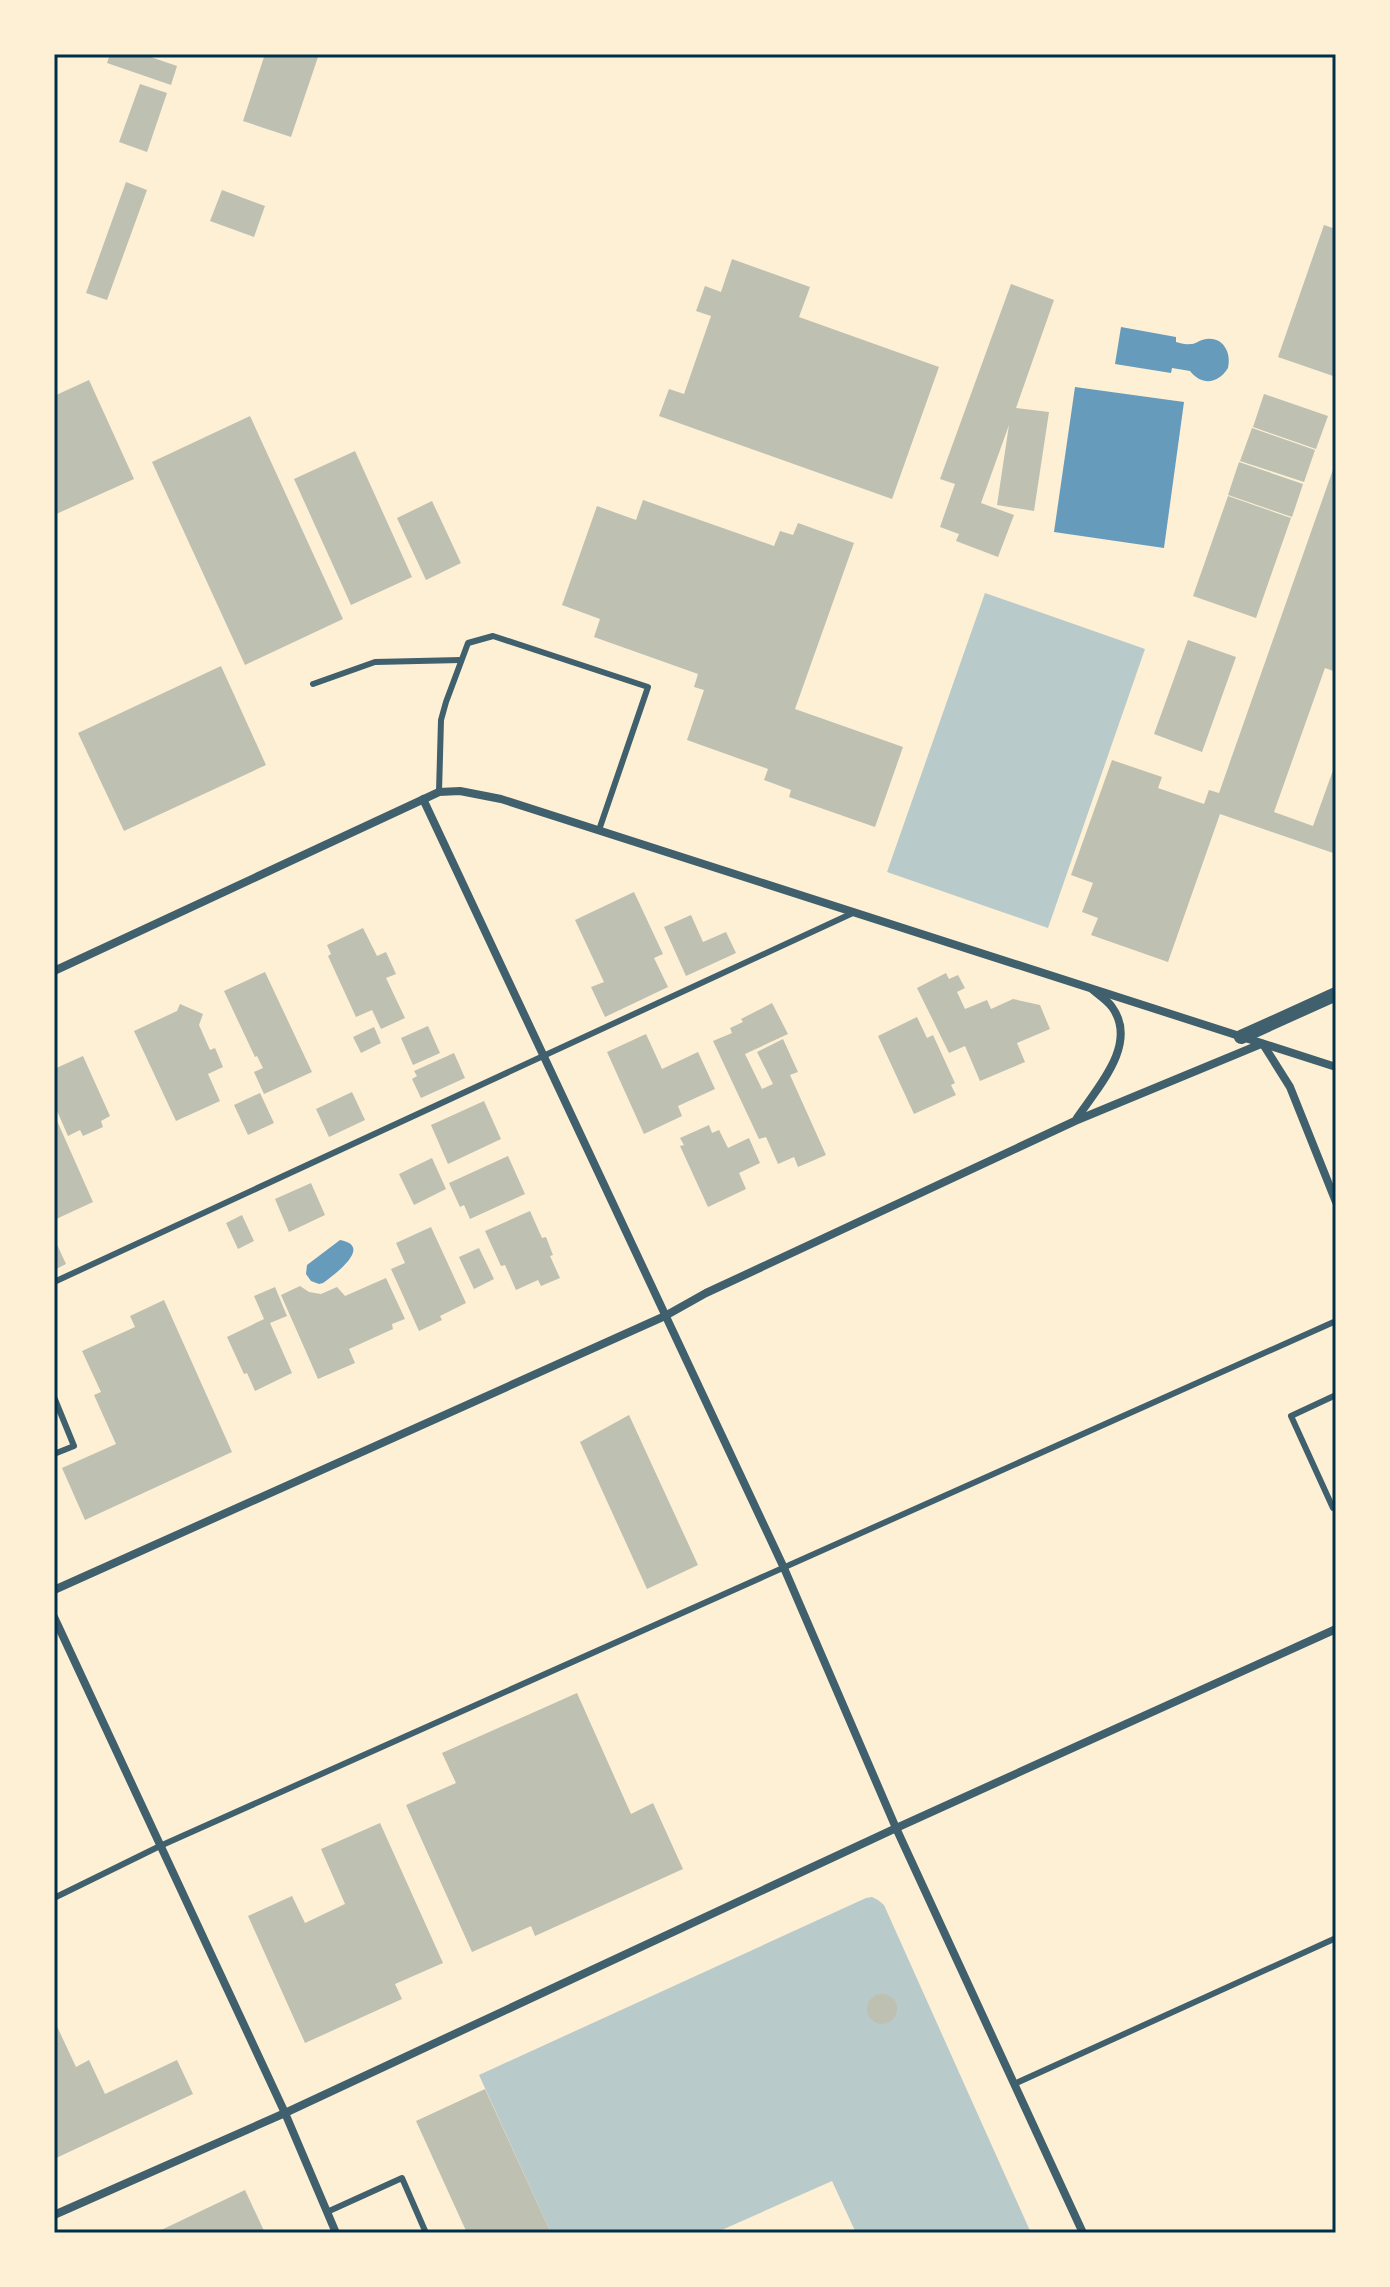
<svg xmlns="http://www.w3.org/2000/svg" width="1390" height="2287" font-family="'Space Grotesk',sans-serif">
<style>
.green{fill:#b9caca}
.water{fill:#669bbc}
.building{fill:#bec0b2}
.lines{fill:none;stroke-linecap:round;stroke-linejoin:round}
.service{stroke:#3f606c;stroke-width:6}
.minor{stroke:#3f606c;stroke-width:8}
.tertiary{stroke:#3f606c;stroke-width:14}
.neatline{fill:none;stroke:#003049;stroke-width:3}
</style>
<rect width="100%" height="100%" fill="#fdf0d5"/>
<g class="green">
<polygon points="985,593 1145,649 1048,928 887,872"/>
<polygon points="872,1897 878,1900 884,1905 1031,2233 856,2233 832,2181 715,2233 551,2233 479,2075 866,1898"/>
</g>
<g class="water">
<path d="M1121,327L1176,337V342C1181,343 1185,345 1190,344C1196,344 1196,342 1202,340C1222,334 1232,352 1228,368C1218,384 1202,386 1190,371L1172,368L1171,373L1115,364Z"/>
<polygon points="1075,387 1184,402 1164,548 1054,532"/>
<path d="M340,1240C374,1246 334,1275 323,1283L319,1284L311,1281L306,1274L307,1265Z"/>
</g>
<g class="building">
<polygon points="110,54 142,54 177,66 171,85 107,63"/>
<polygon points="265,54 319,54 291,137 243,121"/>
<polygon points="140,84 167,93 147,152 119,142"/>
<polygon points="126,182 147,190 107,300 86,293"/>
<polygon points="222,190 265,206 254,237 210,221"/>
<polygon points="1324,225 1336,229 1336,377 1278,357"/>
<polygon points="732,259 810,287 799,317 939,367 892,499 659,416 669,389 684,394 711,316 696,311 705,286 721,292"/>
<polygon points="1011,284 1054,300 1016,408 1049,412 1034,511 997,505 1009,425 981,503 1014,515 998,557 956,541 959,534 940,527 955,484 940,479"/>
<polygon points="89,380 134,479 54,515 54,396"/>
<polygon points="1264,394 1328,416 1316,449 1253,427"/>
<polygon points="250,416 343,619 245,665 152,462"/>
<polygon points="1252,428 1315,450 1304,482 1240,461"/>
<polygon points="355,451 412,577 351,605 294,479"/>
<polygon points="1336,461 1336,672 1325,668 1274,812 1313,826 1336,762 1336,854 1220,814 1168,962 1091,935 1098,918 1082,912 1093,883 1071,875 1112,760 1162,777 1158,788 1204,804 1209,790 1219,793"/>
<polygon points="1239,462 1303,484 1292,517 1228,495"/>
<polygon points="1228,496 1291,518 1256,618 1193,596"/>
<polygon points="643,500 774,546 780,531 793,535 798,523 854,543 795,709 903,747 875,827 789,797 791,790 764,780 768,769 687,740 704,690 694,687 698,674 594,637 600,619 562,605 597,506 636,520"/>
<polygon points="432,501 461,563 426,580 397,518"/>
<polygon points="1188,640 1236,657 1202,752 1154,734"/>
<polygon points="221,666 266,765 124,831 78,733"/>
<polygon points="634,892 663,954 654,958 668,987 605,1017 591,987 604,982 575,920"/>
<polygon points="691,915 703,942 726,932 736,953 686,976 664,927"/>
<polygon points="363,928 377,956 386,952 396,974 386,978 405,1018 381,1029 372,1010 356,1017 328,956 331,954 327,945"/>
<polygon points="265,972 312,1072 264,1094 254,1072 263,1068 257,1056 255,1057 224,991"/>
<polygon points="946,973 949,979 958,975 965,988 957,992 965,1009 987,1000 991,1009 1013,999 1040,1005 1050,1029 1017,1043 1025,1062 980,1081 965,1046 949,1053 917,988"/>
<polygon points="772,1003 788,1034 745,1054 762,1089 773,1084 757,1052 783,1039 798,1072 790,1075 826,1155 798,1167 794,1157 778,1164 766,1137 759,1139 713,1041 732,1033 730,1028 743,1022 741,1019"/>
<polygon points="180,1004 203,1014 199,1025 210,1050 215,1048 223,1067 208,1074 220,1101 176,1121 134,1031 177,1011"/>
<polygon points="917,1017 927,1038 933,1035 955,1083 951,1085 956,1095 914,1114 878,1036"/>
<polygon points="428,1026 440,1053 413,1065 401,1038"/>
<polygon points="374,1027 381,1043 361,1053 353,1037"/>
<polygon points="646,1034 662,1069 698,1052 715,1089 678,1106 682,1116 644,1134 607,1052"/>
<polygon points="454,1053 465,1078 421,1098 412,1079 417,1076 414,1071"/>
<polygon points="83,1056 110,1116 101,1121 103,1127 83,1136 80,1130 68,1136 54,1104 54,1069"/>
<polygon points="352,1092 365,1120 329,1137 316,1109"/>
<polygon points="260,1093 274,1123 248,1135 234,1105"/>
<polygon points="484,1101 501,1139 448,1164 431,1125"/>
<polygon points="54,1114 93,1202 54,1220"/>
<polygon points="709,1125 712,1133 719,1130 728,1148 749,1138 760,1163 739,1173 746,1189 708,1207 680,1146 684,1145 680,1138"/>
<polygon points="508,1156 525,1194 470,1219 464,1205 460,1207 449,1183"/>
<polygon points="432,1158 446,1189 414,1205 399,1174"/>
<polygon points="311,1183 325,1215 289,1232 275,1199"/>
<polygon points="530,1211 542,1238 546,1237 553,1255 550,1256 560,1278 541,1286 538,1280 516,1290 505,1265 501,1266 485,1231"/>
<polygon points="242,1215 254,1241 238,1249 226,1223"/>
<polygon points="431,1227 466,1303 440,1316 442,1320 419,1331 391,1269 405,1263 396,1243"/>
<polygon points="54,1238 66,1264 54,1270"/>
<polygon points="479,1248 494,1279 474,1289 459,1257"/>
<polygon points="386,1278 405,1319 392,1324 393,1329 349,1349 355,1363 318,1379 281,1295 300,1286 309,1292 321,1294 337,1287 345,1296"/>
<polygon points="275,1287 287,1316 270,1323 292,1373 255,1391 247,1373 244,1374 227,1337 264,1319 254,1296"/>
<polygon points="164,1300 232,1452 85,1520 62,1468 116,1444 94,1395 101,1392 82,1351 135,1327 130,1316"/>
<polygon points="629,1415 698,1565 647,1589 580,1442"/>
<polygon points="577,1693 631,1814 653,1803 683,1869 535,1936 531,1926 472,1952 406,1805 456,1783 442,1753"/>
<polygon points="380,1823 443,1963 395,1984 402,1999 305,2043 248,1916 292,1896 305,1923 345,1904 321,1849"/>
<circle cx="882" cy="2009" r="15"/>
<polygon points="54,2020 76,2067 89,2060 105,2094 177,2060 193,2094 54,2159"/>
<polygon points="485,2089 551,2233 467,2233 416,2121"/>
<polygon points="245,2190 265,2233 155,2233"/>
</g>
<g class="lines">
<g class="service">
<polyline points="313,684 375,662 461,660"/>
<polyline points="439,792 441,720 446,702 468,643 493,636 648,687 599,830"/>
<polyline points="54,1282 855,912"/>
<polyline points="1336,1395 1291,1416 1333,1508 1336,1507"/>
<polyline points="54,1397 74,1446 54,1454"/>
<polyline points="54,1898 160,1846 1336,1321"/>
<polyline points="1014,2084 1336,1938"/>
<polyline points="327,2212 402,2178 426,2233"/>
</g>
<g class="minor">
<polyline points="423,799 784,1568 896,1828 1083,2233"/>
<polyline points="54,971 439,792 460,791 501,799 1336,1067"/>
<polyline points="1263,1044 1290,1087 1336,1202"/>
<path d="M1077,1118C1097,1088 1139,1044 1112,1007C1108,1001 1099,995 1093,990"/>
<polyline points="54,1590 665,1316 706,1293 1075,1121 1261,1044"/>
<polyline points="54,1617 285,2113 336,2233"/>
<polyline points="54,2215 285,2113 896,1828 1336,1629"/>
</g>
<polyline class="tertiary" points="1241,1037 1336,994"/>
</g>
<rect width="1390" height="2287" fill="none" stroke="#fdf0d5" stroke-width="112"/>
<rect x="56" y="56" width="1278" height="2175" class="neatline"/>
</svg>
